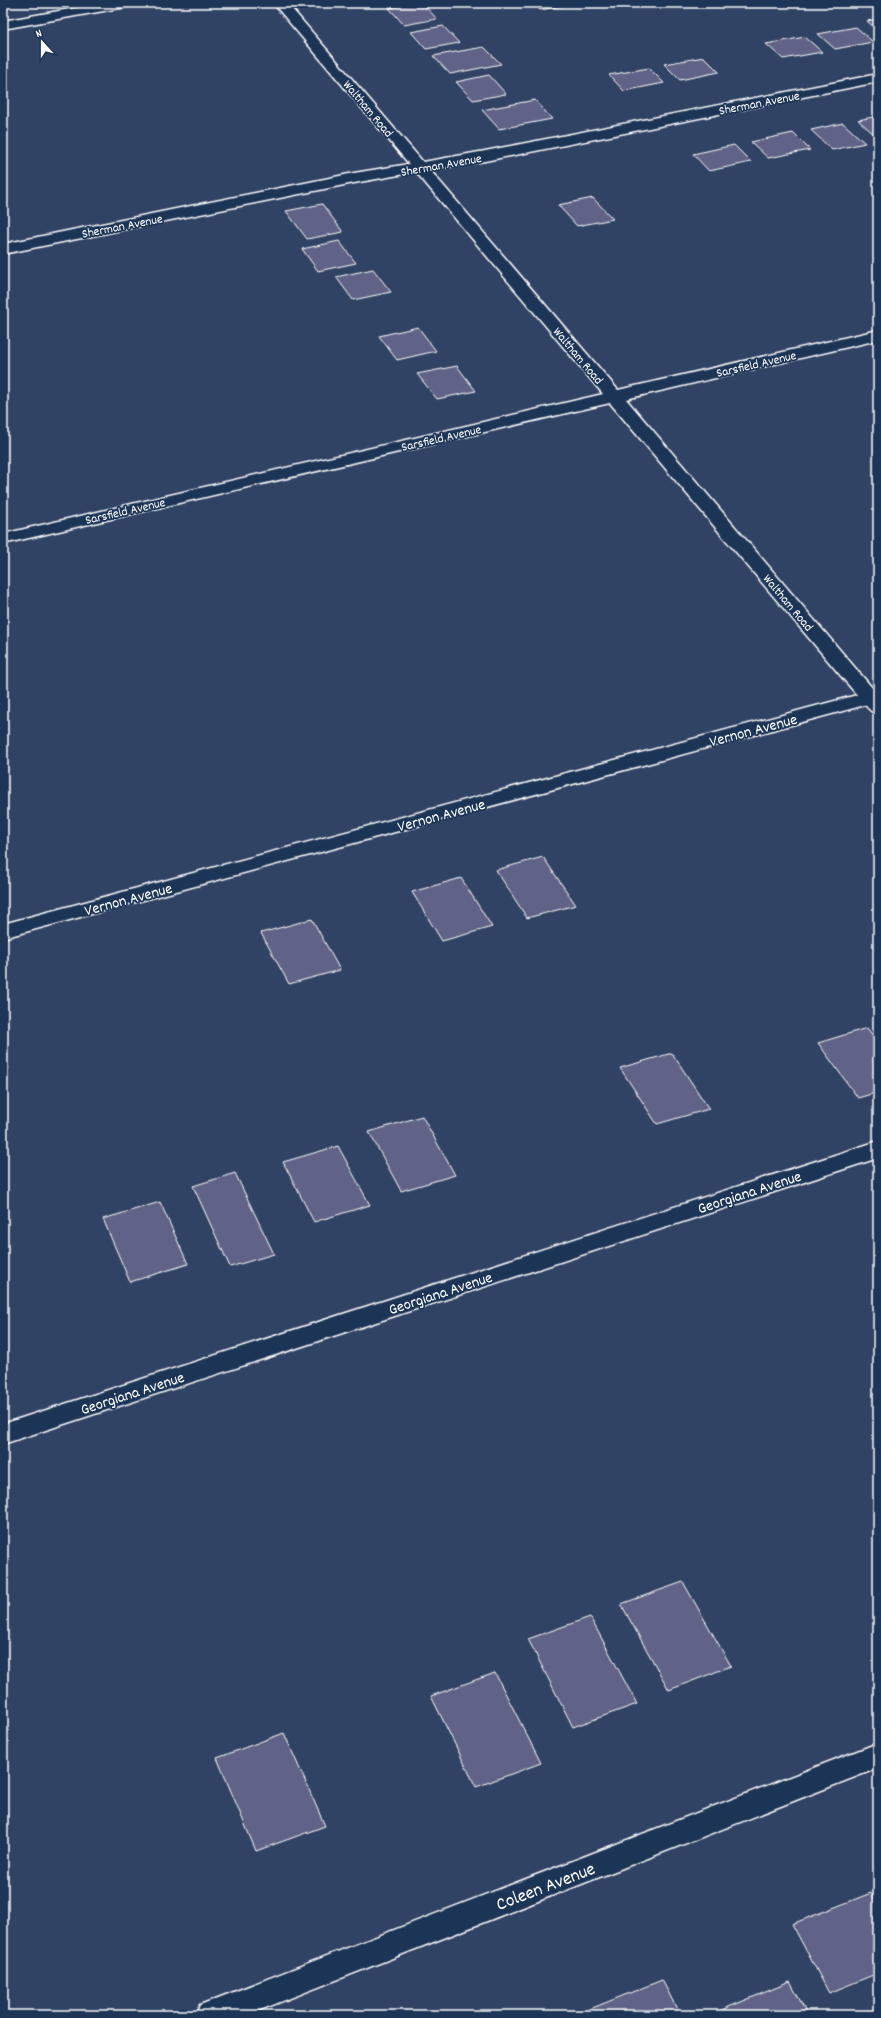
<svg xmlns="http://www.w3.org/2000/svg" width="881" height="2018" font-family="Dekko,sans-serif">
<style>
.building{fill:#616387;stroke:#fff}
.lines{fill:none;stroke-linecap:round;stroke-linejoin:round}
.street-casing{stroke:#fff;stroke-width:3}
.street{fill:#1d3557;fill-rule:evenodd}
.labels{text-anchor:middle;stroke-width:3.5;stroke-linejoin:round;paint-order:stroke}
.far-street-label{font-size:13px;fill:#fff;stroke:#1d3557}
.street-label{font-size:16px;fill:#fff;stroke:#1d3557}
.near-street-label{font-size:19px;fill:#fff;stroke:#1d3557}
</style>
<rect width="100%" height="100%" fill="#314365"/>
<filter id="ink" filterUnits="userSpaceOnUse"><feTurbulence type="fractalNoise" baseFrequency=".025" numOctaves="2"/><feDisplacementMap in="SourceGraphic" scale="8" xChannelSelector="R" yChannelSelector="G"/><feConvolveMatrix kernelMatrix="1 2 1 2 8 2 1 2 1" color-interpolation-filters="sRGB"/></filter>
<g filter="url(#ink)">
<g class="building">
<polygon points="415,3 422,3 437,19 404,25 389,8"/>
<polygon points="532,3 579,3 540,10"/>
<polygon points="878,19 878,31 867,21"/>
<polygon points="443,26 459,43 426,49 411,32"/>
<polygon points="856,27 873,42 835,49 818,34"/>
<polygon points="805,37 822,52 783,59 766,44"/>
<polygon points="484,47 501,64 450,74 433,56"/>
<polygon points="704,57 719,72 680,80 664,64"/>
<polygon points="649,68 664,83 624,91 609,75"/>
<polygon points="489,75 506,94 473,100 456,82"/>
<polygon points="535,100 552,119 499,129 482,110"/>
<polygon points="878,116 878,136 876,136 858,120"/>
<polygon points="843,123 865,143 832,150 811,130"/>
<polygon points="793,133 810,150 768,158 751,142"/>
<polygon points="734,145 751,162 709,171 693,154"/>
<polygon points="593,198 613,219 577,226 558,205"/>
<polygon points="322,204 343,232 307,239 286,211"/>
<polygon points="339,241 356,263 318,271 302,249"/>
<polygon points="373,269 391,292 353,300 336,277"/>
<polygon points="418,327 436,351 397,360 379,336"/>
<polygon points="457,366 476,391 437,399 417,374"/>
<polygon points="543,857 576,905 527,918 496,870"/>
<polygon points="461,878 492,927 442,941 412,892"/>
<polygon points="312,919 340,970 289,984 261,933"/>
<polygon points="867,1028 878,1042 878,1092 858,1098 818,1043"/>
<polygon points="672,1053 709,1109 657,1124 620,1068"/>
<polygon points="3,1057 8,1069 3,1071"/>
<polygon points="422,1116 455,1175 401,1191 369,1132"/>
<polygon points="338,1146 370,1205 314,1222 283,1162"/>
<polygon points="235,1173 274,1254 230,1267 193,1186"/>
<polygon points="160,1202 188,1264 130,1282 103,1219"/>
<polygon points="683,1582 731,1666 669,1690 621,1604"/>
<polygon points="590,1617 637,1704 573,1727 528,1639"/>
<polygon points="495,1673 541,1763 476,1787 431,1696"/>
<polygon points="284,1733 325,1826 256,1851 217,1758"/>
<polygon points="871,1893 878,1905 878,1973 829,1993 792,1924"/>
<polygon points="662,1980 680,2015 581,2015 580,2013"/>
<polygon points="790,1982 808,2015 709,2015"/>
</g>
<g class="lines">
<g class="street-casing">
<g id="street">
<polygon points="103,3 133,3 131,6 126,7 3,29 3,21"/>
<polygon points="273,3 287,3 423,162 485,151 878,74 878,82 485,161 430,170 618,390 878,330 878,340 626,399 874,690 878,689 878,713 871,711 865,705 3,938 3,924 857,695 610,403 3,544 3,534 603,394 416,172 354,183 3,254 3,244 354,173 409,164"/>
<polygon points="878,1141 878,1158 3,1444 3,1424"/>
<polygon points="878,1743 878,1768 247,2015 196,2015 200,2005"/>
</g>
</g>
<use href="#street" class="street"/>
</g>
</g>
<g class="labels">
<g class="far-street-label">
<text transform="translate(759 102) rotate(-11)" y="5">Sherman Avenue</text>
<text transform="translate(369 108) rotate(50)" y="5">Waltham Road</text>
<text transform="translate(441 164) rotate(-10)" y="5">Sherman Avenue</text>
<text transform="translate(122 225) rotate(-11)" y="5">Sherman Avenue</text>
<text transform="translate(579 355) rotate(50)" y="5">Waltham Road</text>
<text transform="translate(756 363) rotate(-13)" y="5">Sarsfield Avenue</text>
<text transform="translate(441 437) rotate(-13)" y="5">Sarsfield Avenue</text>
<text transform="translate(125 510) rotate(-13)" y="5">Sarsfield Avenue</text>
<text transform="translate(789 602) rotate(50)" y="5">Waltham Road</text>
</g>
<g class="street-label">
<text transform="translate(753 729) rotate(-15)" y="6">Vernon Avenue</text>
<text transform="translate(441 814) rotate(-15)" y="6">Vernon Avenue</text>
<text transform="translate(128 898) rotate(-15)" y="6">Vernon Avenue</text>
<text transform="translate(749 1191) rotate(-18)" y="6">Georgiana Avenue</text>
<text transform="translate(440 1292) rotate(-18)" y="6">Georgiana Avenue</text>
<text transform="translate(132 1392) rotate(-18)" y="6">Georgiana Avenue</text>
</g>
<g class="near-street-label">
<text transform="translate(545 1885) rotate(-21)" y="7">Coleen Avenue</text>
</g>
</g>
<rect width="881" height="2018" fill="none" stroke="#1d3557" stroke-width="16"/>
<rect x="8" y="8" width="865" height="2002" fill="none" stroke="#fff" stroke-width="1.5" filter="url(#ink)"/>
<g transform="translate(42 42) rotate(339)" stroke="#1d3557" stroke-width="3" paint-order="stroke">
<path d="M0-3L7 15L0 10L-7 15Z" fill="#ffffff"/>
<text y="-6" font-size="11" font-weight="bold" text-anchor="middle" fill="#ffffff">N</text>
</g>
</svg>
